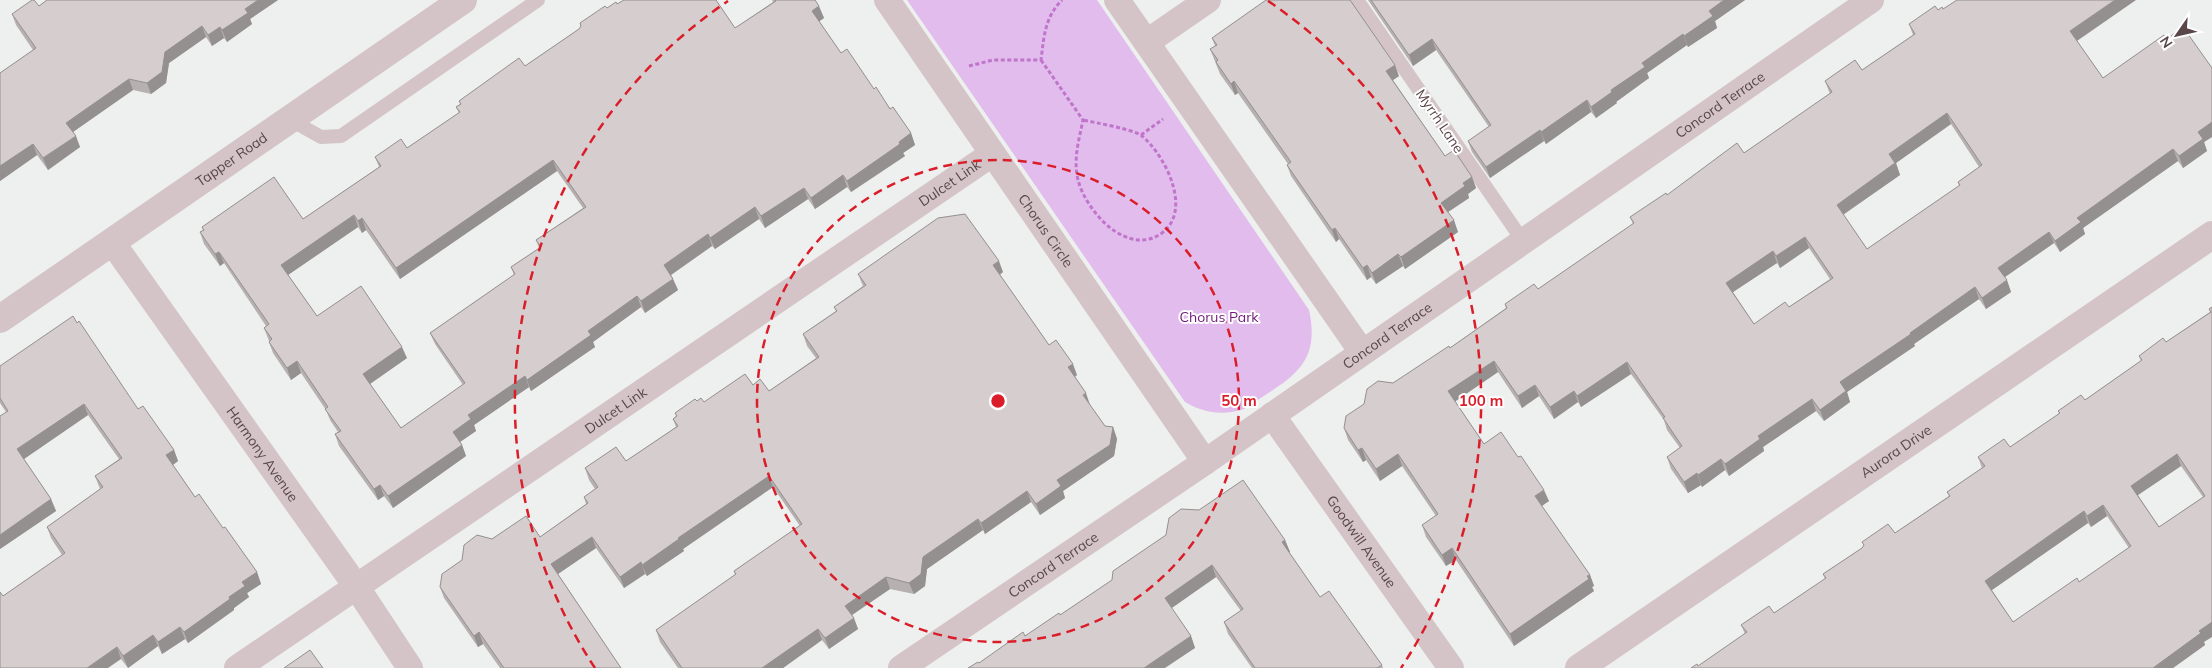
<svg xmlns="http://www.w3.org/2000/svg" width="2212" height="668" font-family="Mulish,sans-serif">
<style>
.green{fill:#e1bced}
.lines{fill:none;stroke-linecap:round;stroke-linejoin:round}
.path{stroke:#c075cb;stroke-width:3;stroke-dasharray:4 2.5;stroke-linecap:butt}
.service{stroke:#d4c4c7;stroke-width:14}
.minor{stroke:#d4c4c7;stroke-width:26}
.tertiary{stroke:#d4c4c7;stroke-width:28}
.wall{fill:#b7b0b1;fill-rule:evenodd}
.shaded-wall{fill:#959090}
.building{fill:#d5cdce;stroke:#959090;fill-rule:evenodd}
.ring{fill:none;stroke:#db1d29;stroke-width:2.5;stroke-dasharray:9 6}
.labels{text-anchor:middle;stroke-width:4;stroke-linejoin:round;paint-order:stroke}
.street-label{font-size:14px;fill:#5a4649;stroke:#fff}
.park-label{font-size:14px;fill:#6d197a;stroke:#fff}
.centre{fill:#db1d29;stroke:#fff;stroke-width:2.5}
.ring-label{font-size:15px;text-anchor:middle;font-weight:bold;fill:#db1d29;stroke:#fff;stroke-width:4;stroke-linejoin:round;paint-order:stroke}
</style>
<rect width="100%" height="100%" fill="#edf0ee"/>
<path class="green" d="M907,0H1097L1309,310C1322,369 1286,380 1244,409C1223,416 1204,413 1185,402Z"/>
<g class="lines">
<g class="path">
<path d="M1041,60L1083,120C1079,140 1073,159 1078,180C1086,211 1127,258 1162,233C1193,210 1165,155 1142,136C1133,129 1096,123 1083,120"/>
<path d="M969,66L993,60H1041C1044,36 1045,17 1062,0"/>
<polyline points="1141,135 1163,119"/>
</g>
<g class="service">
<polyline points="1357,0 1523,241"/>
<polyline points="289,119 321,137 341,136 538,0"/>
</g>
<g class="minor">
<path id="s1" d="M887,0L1205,462"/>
<polyline points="1117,0 1362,352"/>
<polyline points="1147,42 1208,0"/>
<path id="s2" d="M112,242L356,586L410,668"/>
<path id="s3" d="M1272,415L1451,668"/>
<path id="s4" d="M237,668L992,154"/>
<path id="s5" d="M901,668L1205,462L1871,0"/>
</g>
<g class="tertiary">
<path id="s6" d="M0,319L463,0"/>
<path id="s7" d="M1579,668L2212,235"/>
</g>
</g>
<g class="wall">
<polygon points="47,0 278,0 250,19 252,24 227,42 224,38 212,46 206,37 169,63 166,83 151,94 133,90 73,132 80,147 48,170 37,155 0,181 0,73 33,50 16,25 12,14 39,6"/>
<path d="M772,0H815L824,18L819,21L841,53L874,89L911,133L915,145L903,153L905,156L851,192L847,187L815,209L808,199L765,228L759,219L715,249L712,246L671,275L678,290L645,313L641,307L593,342L595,347L531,391L529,387L474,425L476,431L460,442L462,445L466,456L393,508L384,496L378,500L339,446L335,434L338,432L330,420L326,410L301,373L291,380L273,353L269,342V341L264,328L266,326L224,263L220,266L204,244L200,232L203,230L202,227L303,219L379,167L375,157L407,148L459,113L456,107L460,104L459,101L525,66L579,29L581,26L580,23L607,8L617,4L735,28L773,2ZM557,171L583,208L536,240L539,248L511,267L514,275L430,333L435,344L463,385L401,428L370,384L407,358L317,316L288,275L358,227L362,233L366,230L400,279Z"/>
<polygon points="1368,0 1745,0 1715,21 1717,28 1688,47 1687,45 1647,73 1649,78 1616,102 1617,103 1596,118 1591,112 1546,144 1544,141 1490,178 1472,152 1468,141 1489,127 1436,50 1413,66"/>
<path d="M1943,9L2077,41L2103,78L2167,39L2212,68V137L2204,142L2207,151L2183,168L2178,161L2083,228L2085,234L2060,252L2054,243L2005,277L2011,292L1986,309L1979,299L1914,344L1915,346L1847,392L1850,402L1824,421L1816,411L1763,447L1764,451L1729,476L1725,470L1702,487L1701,485L1688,493L1671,469L1667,457L1680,448L1667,430L1664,420L1631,374L1581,407L1578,402L1554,419L1539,396L1522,408L1498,372L1455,401L1484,444L1549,501L1541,506L1590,575L1594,586L1592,587L1594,591L1514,646L1456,560L1446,566L1426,537L1422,525L1436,516L1402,466L1380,481L1366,460L1363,462L1348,440L1344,428L1393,383L1450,348L1506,308L1505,304L1538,289L1633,224L1630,217L1667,195L1744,153L1830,94L1825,81L1862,70L1913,35L1909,24L1938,10ZM1951,124L1979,167L1958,182L1959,186L1867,249L1843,215L1900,175L1896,163ZM1809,248L1830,279L1789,307L1754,324L1733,292L1777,263L1780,268Z"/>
<polygon points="1212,38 1399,76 1393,80 1445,156 1472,177 1476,188 1468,194 1469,198 1448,212 1458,232 1405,269 1403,266 1376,284 1371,277 1367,280 1339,239 1336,242 1291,176 1287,165 1288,164 1238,93 1235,95 1220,74 1210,49 1215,46"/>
<polygon points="1003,272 1000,275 1049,345 1077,375 1075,376 1090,405 1105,426 1113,427 1117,439 1114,456 1063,491 1065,498 1040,515 1031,502 985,534 983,530 927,569 925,586 914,594 890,589 852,615 858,629 829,649 822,640 783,668 678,668 660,642 656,630 735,575 734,571 800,526 773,487 683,549 684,551 647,576 645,574 624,588 596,548 558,574 621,668 500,668 483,644 478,647 444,598 440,587 492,539 540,537 586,504 584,497 595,489 589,480 585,468 626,461 676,427 673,419 676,416 675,413 697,401 704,402 753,385 769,391 816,358 807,346 803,334 836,311 834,307 863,286 858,274"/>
<path d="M2212,307L2204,642L2205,645L2173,668H1691L1698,666L1745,634L1741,625L1774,613L1825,579L1823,574L1862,548L1864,546L1862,542L1895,533L1949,496L1947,492L1982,468L1978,457L2010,447L2059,414L2058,411L2085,400L2141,361L2139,356L2166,342L2210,312L2209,309ZM2181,466L2203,497L2159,527L2138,495ZM2107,516L2129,548L2079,582L2013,622L1992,590L2088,523L2091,527Z"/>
<polygon points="0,366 138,409 174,450 178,461 173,465 195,497 223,528 257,572 261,584 247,593 249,597 234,608 234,610 188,643 185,639 162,654 158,646 128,668 121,659 3,596 62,555 51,538 47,527 100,489 95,476 119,459 88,415 24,459 51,499 56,511 0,549 6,412 0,403"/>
<polygon points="1285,540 1290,552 1289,552 1320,597 1382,665 1383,668 1252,668 1228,634 1224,622 1241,611 1216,577 1171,608 1191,636 1195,648 979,663 1060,615"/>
</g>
<g class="shaded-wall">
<polygon points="258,0 278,0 250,19 252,24 227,42 222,30 245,9"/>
<polygon points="1724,0 1745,0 1715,21 1717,28 1688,47 1684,36 1709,11"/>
<polygon points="2115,0 2136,0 2074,43 2070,31"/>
<polygon points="819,6 824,18 817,23 812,11"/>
<polygon points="202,26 206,37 169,63 166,83 151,94 147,83 165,52"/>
<polygon points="220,27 224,38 212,46 208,35"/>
<polygon points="1683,34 1687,45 1647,73 1649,78 1616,102 1617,103 1596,118 1591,107 1611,90 1642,63"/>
<polygon points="1432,39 1436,50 1413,66 1409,55"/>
<polygon points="1395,65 1399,76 1390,82 1386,71"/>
<polygon points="129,79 133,90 70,134 66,123"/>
<polygon points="1234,81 1238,93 1235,95 1231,84"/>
<polygon points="1587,100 1591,112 1546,144 1541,132"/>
<polygon points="1947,113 1951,124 1896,163 1900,175 1841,216 1837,205 1889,154"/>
<polygon points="2212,122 2212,137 2204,142 2207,151 2183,168 2179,156 2198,132"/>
<polygon points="1540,130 1544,141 1490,178 1486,167"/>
<polygon points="911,133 915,145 903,153 905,156 851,192 847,181"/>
<polygon points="76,136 80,147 48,170 43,158"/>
<polygon points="33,144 37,155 0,181 0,166"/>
<polygon points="2173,149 2178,161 2083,228 2085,234 2060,252 2055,241 2077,218"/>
<polygon points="553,160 557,171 400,279 396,268"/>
<polygon points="843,175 847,187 815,209 811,198"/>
<polygon points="1472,177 1476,188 1468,194 1469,198 1445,214 1441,203 1463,183"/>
<polygon points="804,188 808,199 765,228 761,216"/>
<polygon points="755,207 759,219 715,249 710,238"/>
<polygon points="354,215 358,227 285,277 281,265"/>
<polygon points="362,218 366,230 362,233 358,221"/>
<polygon points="1454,220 1458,232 1405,269 1401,257"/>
<polygon points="1335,228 1339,239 1336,242 1332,230"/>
<polygon points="2049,232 2054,243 2002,279 1998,268"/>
<polygon points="708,234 712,246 668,277 664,265"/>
<polygon points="1805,237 1809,248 1780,268 1776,256"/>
<polygon points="1773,251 1777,263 1730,294 1726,283"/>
<polygon points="219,252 224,263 220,266 215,254"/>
<polygon points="1398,254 1403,266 1376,284 1372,273"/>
<polygon points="999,261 1003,272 997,276 993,265"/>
<polygon points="1367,265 1371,277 1367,280 1363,268"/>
<polygon points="673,279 678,290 645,313 641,301"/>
<polygon points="2007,280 2011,292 1986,309 1982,298"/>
<polygon points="1975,287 1979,299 1914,344 1915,346 1847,392 1850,402 1824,421 1820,410 1840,382"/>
<polygon points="637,296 641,307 593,342 595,347 531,391 527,380 588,331"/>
<polygon points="402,347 407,358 367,386 363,374"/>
<polygon points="297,361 301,373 291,380 287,368"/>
<polygon points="1494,361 1498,372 1453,403 1448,391"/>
<polygon points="1627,362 1631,374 1581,407 1577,396"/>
<polygon points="1073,364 1077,375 1073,378 1068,367"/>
<polygon points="525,376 529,387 474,425 476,431 457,444 453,432 468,415"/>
<polygon points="1535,385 1539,396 1522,408 1518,396"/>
<polygon points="1574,391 1578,402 1554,419 1550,407"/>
<polygon points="1086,393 1090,405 1083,395"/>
<polygon points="1812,399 1816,411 1763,447 1764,451 1729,476 1725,464 1758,436"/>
<polygon points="84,404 88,415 21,461 17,449"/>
<polygon points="1113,427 1117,439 1114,456 1063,491 1065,498 1040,515 1036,504 1057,480"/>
<polygon points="462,445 466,456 393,508 388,496"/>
<polygon points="1362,448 1366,460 1363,462 1358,450"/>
<polygon points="174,450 178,461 170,467 166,455"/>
<polygon points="1398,454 1402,466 1380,481 1376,469"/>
<polygon points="2177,454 2181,466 2135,497 2131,486"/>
<polygon points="1721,459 1725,470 1702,487 1698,475"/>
<polygon points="1697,473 1701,485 1688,493 1684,482"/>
<polygon points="769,476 773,487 683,549 684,551 647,576 642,565 678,538"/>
<polygon points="380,485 384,496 378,500 374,489"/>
<polygon points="1544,490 1549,501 1539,508 1535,496"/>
<polygon points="1027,491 1031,502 985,534 981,523"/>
<polygon points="51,499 56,511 0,549 0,535"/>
<polygon points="2103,505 2107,516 2091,527 2087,516"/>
<polygon points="2084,511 2088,523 1989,592 1985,581"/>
<polygon points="978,519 983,530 927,569 925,586 914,594 909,583 923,557"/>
<polygon points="592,537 596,548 555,576 551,564"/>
<polygon points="1285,540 1290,552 1287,554 1282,542"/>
<polygon points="1452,548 1456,560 1446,566 1442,555"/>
<polygon points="641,562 645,574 624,588 620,577"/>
<polygon points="1212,565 1216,577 1169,610 1165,598"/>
<polygon points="257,572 261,584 247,593 249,597 234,608 234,610 188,643 184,632 229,597 242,582"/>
<polygon points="1590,575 1594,586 1592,587 1594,591 1514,646 1510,634"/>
<polygon points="886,577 890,589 849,617 845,606"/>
<polygon points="854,618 858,629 829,649 825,638"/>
<polygon points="2212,622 2212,637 2204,642 2205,645 2173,668 2153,668 2199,631"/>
<polygon points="180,627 185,639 162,654 158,642"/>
<polygon points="818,629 822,640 783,668 762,668"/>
<polygon points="479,632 483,644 478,647 474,636"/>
<polygon points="153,635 158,646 128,668 123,656"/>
<polygon points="1191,636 1195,648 1165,668 1144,668"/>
<polygon points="117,647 121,659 108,668 87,668"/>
</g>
<g class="building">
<polygon points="32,0 34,0 39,6 47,0 258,0 245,9 248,13 222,30 220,27 208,35 202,26 165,52 162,72 147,83 129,79 66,123 76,136 43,158 33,144 0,166 0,73 36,48 12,14"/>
<path d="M624,0H716L735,28L776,1L775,0H815L819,6L812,11L841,53L847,49L874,89L876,87L890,109L893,107L911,133L899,142L900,144L847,181L843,175L811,198L804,188L761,216L755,207L710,238L708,234L664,265L673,279L641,301L637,296L588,331L591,335L527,380L525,376L468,415L471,419L453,432L462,445L388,496L380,485L374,489L335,434L341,431L325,409L328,407L297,361L287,368L269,342L272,339L264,328L269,324L219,252L215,254L200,232L204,230L202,227L274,177L303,219L381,166L375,157L401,139L407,148L460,112L456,107L461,104L459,101L519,58L525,66L579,29L581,26L580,23L605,6L607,8L616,2L617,4ZM553,160L586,207L536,240L541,247L511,267L515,274L430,333L465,383L401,428L363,374L402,347L361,286L317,316L281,265L354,215L358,221L362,218L396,268Z"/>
<polygon points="1266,0 1350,0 1395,65 1386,71 1445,156 1454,150 1472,177 1463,183 1465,186 1441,203 1454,220 1401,257 1398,254 1372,273 1367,265 1363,268 1335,228 1332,230 1287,165 1291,162 1234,81 1231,84 1216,62 1218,60 1210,49 1217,45 1212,38"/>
<polygon points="1371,0 1724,0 1709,11 1713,16 1684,36 1683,34 1642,63 1645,67 1611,90 1612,92 1591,107 1587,100 1541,132 1540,130 1486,167 1468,141 1491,125 1432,39 1409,55"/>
<path d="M1957,0H2115L2070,31L2103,78L2164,35L2167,39L2183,27L2212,68V122L2198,132L2203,139L2179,156L2173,149L2077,218L2081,222L2055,241L2049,232L1998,268L2007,280L1982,298L1975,287L1910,333L1911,334L1840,382L1846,391L1820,410L1812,399L1758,436L1760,439L1725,464L1721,459L1698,475L1697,473L1684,482L1667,457L1682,446L1663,418L1665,417L1627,362L1577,396L1574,391L1550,407L1535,385L1518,396L1494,361L1448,391L1484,444L1501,432L1518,457L1521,456L1544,490L1535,496L1590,575L1587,576L1589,579L1510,634L1452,548L1442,555L1422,525L1438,514L1398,454L1376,469L1362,448L1358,450L1344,428L1346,416L1364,404L1367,389L1378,381L1393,383L1449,346L1450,348L1507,308L1505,304L1534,284L1538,289L1634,223L1630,217L1666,193L1667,195L1737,143L1744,153L1832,92L1825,81L1855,60L1862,70L1915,34L1909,24L1935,6L1938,10L1942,7L1943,9ZM1947,113L1982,165L1958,182L1960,185L1867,249L1837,205L1895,163L1889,154ZM1805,237L1833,278L1789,307L1785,302L1754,324L1726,283L1773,251L1776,256Z"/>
<polygon points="965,214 999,261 993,265 1049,345 1056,340 1073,364 1068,367 1086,393 1083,395 1105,426 1113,427 1110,445 1057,480 1061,486 1036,504 1027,491 981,523 978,519 923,557 921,574 909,583 886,577 845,606 854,618 825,638 818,629 762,668 682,668 656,630 736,574 734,571 802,524 769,476 678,538 679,539 642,565 641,562 620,577 592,537 551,564 621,668 504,668 479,632 474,636 440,587 442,574 462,560 464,545 477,535 492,539 526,516 540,537 588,503 584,497 598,487 585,468 616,447 626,461 678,426 673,419 677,416 675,413 695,399 697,401 701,398 704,402 745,374 753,385 760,379 769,391 819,357 803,334 837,311 834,307 866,285 858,274 938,218"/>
<path d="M2212,307V622L2199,631L2201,633L2153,668H1691L1697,664L1698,666L1747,632L1741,625L1769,606L1774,613L1826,578L1823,574L1862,548L1864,545L1862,542L1888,524L1895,533L1950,496L1947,492L1985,466L1978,457L2004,439L2010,447L2060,413L2058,411L2081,395L2085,400L2142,360L2139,356L2163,338L2166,342L2211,312L2209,309ZM2177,454L2205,496L2159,527L2131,486ZM2103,505L2131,546L2079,582L2077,578L2013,622L1985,581L2084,511L2087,516Z"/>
<polygon points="73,316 77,323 79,321 138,409 143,406 174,450 166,455 195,497 199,494 223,528 225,527 257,572 242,582 245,586 229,597 230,599 184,632 180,627 158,642 153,635 123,656 117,647 87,668 0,668 0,592 3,596 65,553 47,527 103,487 95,476 122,458 84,404 17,449 51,499 0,535 0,416 8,411 0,398 0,366"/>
<polygon points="1243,480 1285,540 1282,542 1320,597 1329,591 1382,665 1377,668 1255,668 1224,622 1243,609 1212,565 1165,598 1191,636 1144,668 968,668 978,662 979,663 1023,632 1025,636 1059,613 1060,615 1112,580 1113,571 1166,535 1169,518 1181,509 1199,510"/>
<polygon points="310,650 323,668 284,668"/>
</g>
<g class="ring">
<circle cx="998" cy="401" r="241"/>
<path d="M595 668A483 483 0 0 1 728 1M1268 1A483 483 0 0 1 1401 668"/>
</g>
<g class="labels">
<g class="street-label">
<text dy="5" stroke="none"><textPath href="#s5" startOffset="994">Concord Terrace</textPath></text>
<text transform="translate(1440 121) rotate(56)" y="5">Myrrh Lane</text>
<text dy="5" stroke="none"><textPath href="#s6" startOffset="281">Tapper Road</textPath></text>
<text dy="5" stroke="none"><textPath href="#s4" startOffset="862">Dulcet Link</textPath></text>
<text dy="5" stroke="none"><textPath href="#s1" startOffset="280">Chorus Circle</textPath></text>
<text dy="5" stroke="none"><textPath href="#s5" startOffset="589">Concord Terrace</textPath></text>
<text dy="5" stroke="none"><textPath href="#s4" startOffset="458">Dulcet Link</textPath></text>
<text dy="5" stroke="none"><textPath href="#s7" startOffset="384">Aurora Drive</textPath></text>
<text dy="5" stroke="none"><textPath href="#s2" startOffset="260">Harmony Avenue</textPath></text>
<text dy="5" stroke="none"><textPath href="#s3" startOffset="155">Goodwill Avenue</textPath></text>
<text dy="5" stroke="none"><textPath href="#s5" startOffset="184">Concord Terrace</textPath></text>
</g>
<g class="park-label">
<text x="1219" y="322">Chorus Park</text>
</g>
</g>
<circle cx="998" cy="401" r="8" class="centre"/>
<g class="ring-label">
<text x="1239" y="406">50 m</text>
<text x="1481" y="406">100 m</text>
</g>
<g transform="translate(2177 35) rotate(236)" stroke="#ffffff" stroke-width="4" paint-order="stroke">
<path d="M0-4L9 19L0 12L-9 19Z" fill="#5a4649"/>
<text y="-8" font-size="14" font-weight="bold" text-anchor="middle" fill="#5a4649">N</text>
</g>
</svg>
